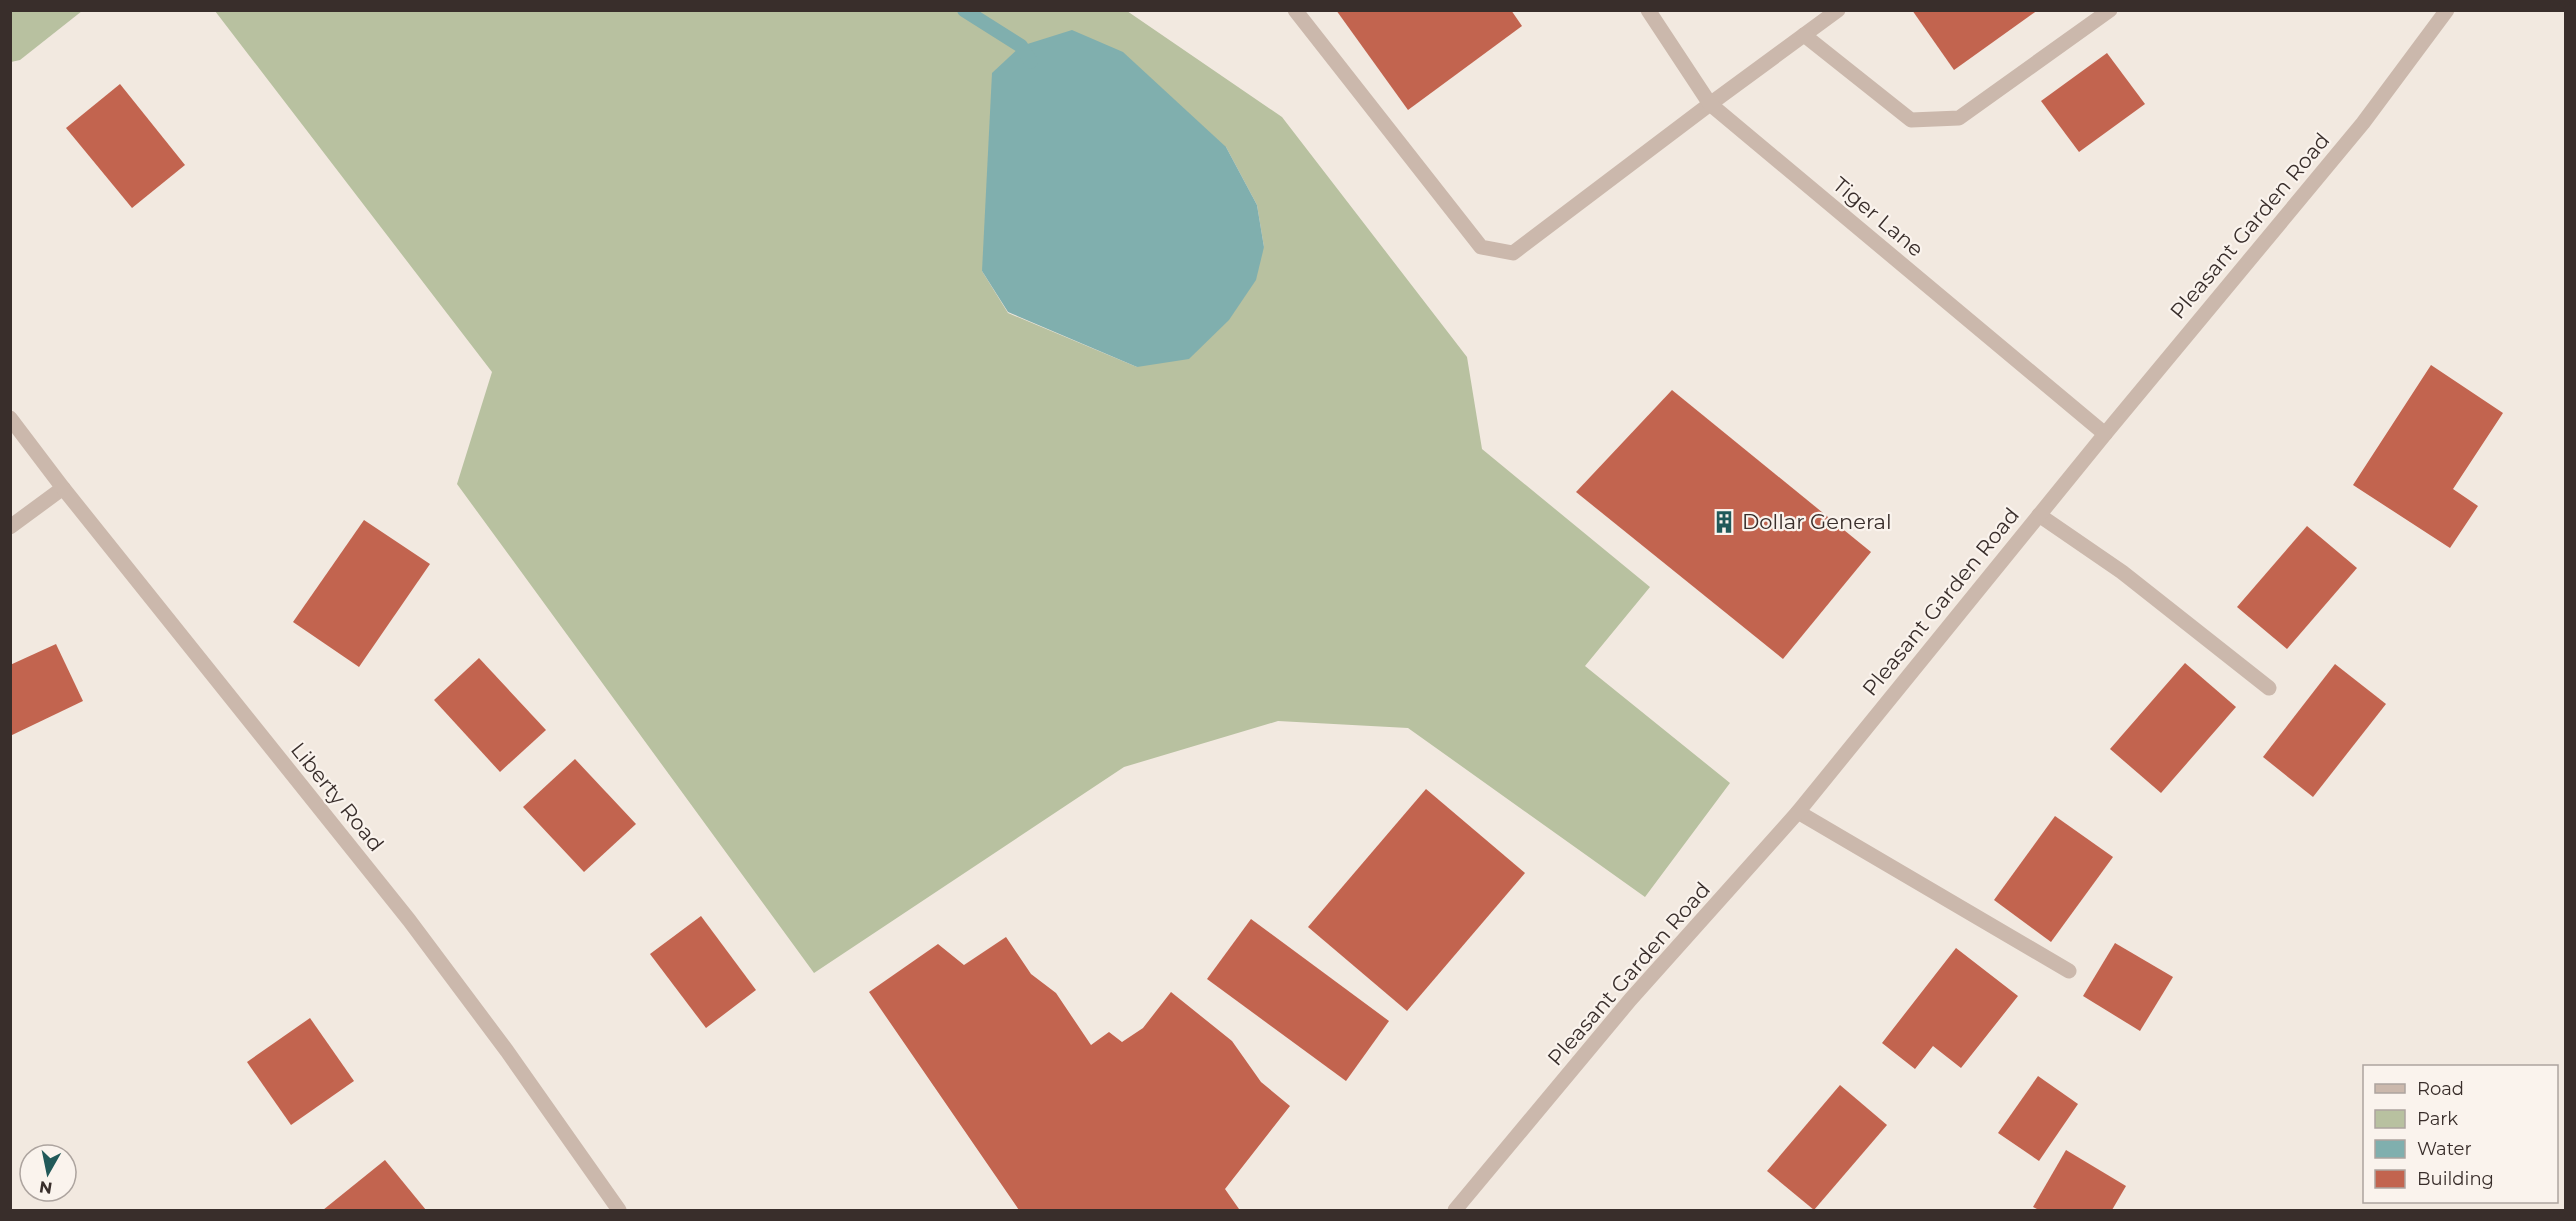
<svg xmlns="http://www.w3.org/2000/svg" width="2576" height="1221" font-family="Montserrat,sans-serif">
<style>
.green{fill:#b8c1a0;fill-rule:evenodd}
.water{fill:#80afae}
.lines{fill:none;stroke-linecap:round;stroke-linejoin:round}
.stream{stroke:#80afae;stroke-width:14}
.building{fill:#c2644f}
.service{stroke:#cbb8ac;stroke-width:15}
.minor{stroke:#cbb8ac;stroke-width:15}
.tertiary{stroke:#cbb8ac;stroke-width:15}
.labels{text-anchor:middle;stroke-width:4.5;stroke-linejoin:round;paint-order:stroke}
.street-label{font-size:21px;fill:#392e2b;stroke:#faf3ed}
.poi-label{font-size:21px;fill:#392e2b;stroke:#faf3ed;text-anchor:start}
</style>
<rect width="100%" height="100%" fill="#f2e9e0"/>
<g class="green">
<polygon points="10,11 11,10 82,11 20,60 11,62"/>
<path d="M215,11H1127L1282,117L1467,357L1482,449L1650,587L1585,666L1730,783L1645,897L1408,728L1278,721L1124,767L814,973L457,484L492,372ZM1226,147L1257,205L1264,247L1137,367L1008,313L982,271Z"/>
</g>
<polygon class="water" points="1072,30 1123,52 1226,147 1257,205 1264,247 1256,280 1229,320 1189,359 1137,367 1008,312 982,271 992,73 1021,46"/>
<g class="lines">
<polyline class="stream" points="964,10 1021,46 1031,62"/>
</g>
<g class="building">
<polygon points="1336,10 1511,10 1522,26 1408,110"/>
<polygon points="1912,10 2038,10 1954,70"/>
<polygon points="2107,53 2145,104 2079,152 2041,101"/>
<polygon points="120,84 185,165 132,208 66,128"/>
<polygon points="2431,365 2503,413 2453,489 2478,506 2450,548 2353,485"/>
<polygon points="1672,390 1871,552 1783,659 1576,492"/>
<polygon points="364,520 430,564 359,667 293,622"/>
<polygon points="2307,526 2357,568 2287,649 2237,607"/>
<polygon points="56,644 83,701 10,736 10,665"/>
<polygon points="479,658 546,730 500,772 434,700"/>
<polygon points="2185,663 2236,707 2161,793 2110,749"/>
<polygon points="2335,664 2386,704 2313,797 2263,757"/>
<polygon points="575,759 636,824 584,872 523,807"/>
<polygon points="1426,789 1525,873 1407,1011 1308,927"/>
<polygon points="2055,816 2113,857 2051,942 1994,900"/>
<polygon points="701,916 756,990 706,1028 650,954"/>
<polygon points="1251,919 1389,1021 1346,1081 1207,979"/>
<polygon points="1006,937 1031,974 1056,993 1091,1045 1109,1032 1122,1042 1143,1028 1171,992 1232,1041 1261,1082 1290,1106 1225,1189 1239,1209 1019,1210 869,992 938,944 964,965"/>
<polygon points="2115,943 2173,977 2140,1031 2083,996"/>
<polygon points="1956,948 2018,996 1961,1068 1933,1046 1915,1069 1882,1043"/>
<polygon points="310,1018 354,1081 291,1125 247,1062"/>
<polygon points="2038,1076 2078,1104 2039,1161 1998,1133"/>
<polygon points="1840,1085 1887,1125 1814,1210 1767,1171"/>
<polygon points="2066,1150 2126,1186 2112,1210 2039,1210 2033,1207"/>
<polygon points="385,1160 426,1210 323,1210"/>
</g>
<g class="lines">
<g class="service">
<polyline points="1295,10 1481,247 1513,253 1710,104 1838,10"/>
<polyline points="1804,35 1911,120 1959,118 2110,10"/>
<polyline points="2039,515 2122,572 2269,688"/>
<polyline points="1798,812 2069,971"/>
</g>
<g class="minor">
<polyline points="1648,10 1710,104 2105,434"/>
<polyline points="10,527 63,488"/>
</g>
<g class="tertiary">
<polyline points="10,418 63,488 409,920 507,1051 619,1210"/>
<polyline points="1455,1210 1630,1000 1798,812 2105,434 2363,123 2447,10"/>
</g>
</g>
<defs>
<g id="building-bare" transform="scale(1.8)"><path d="M-4-6H4V6H1V3H-1V6H-4ZM-2.5-4.3h1.7v1.8h-1.7ZM.8-4.3h1.7v1.8H.8ZM-2.5-1h1.7V.8h-1.7ZM.8-1h1.7V.8H.8Z" fill="#215959" stroke="#faf3ed" stroke-width="2.5" paint-order="stroke"/></g>
</defs>
<g fill-rule="evenodd">
<use href="#building-bare" x="1724" y="522"/>
</g>
<g class="labels">
<g class="street-label">
<text transform="translate(1878 217) rotate(40)" y="7">Tiger Lane</text>
<text transform="translate(2250 226) rotate(-50)" y="7">Pleasant Garden Road</text>
<text transform="translate(1941 602) rotate(-51)" y="7">Pleasant Garden Road</text>
<text transform="translate(337 797) rotate(51)" y="7">Liberty Road</text>
<text transform="translate(1629 974) rotate(-49)" y="7">Pleasant Garden Road</text>
</g>
<g class="poi-label">
<text x="1742" y="529">Dollar General</text>
</g>
</g>
<rect width="2576" height="1221" fill="none" stroke="#392e2b" stroke-width="24"/>
<rect x="2363" y="1065" width="195" height="138" fill="#faf3ed" stroke="#ada49f" stroke-width="1.5"/>
<rect x="2375" y="1084" width="30" height="9" fill="#cbb8ac" stroke="#ada49f" stroke-width="1.5"/>
<text x="2417" y="1095" font-size="18" fill="#392e2b">Road</text>
<rect x="2375" y="1110" width="30" height="18" fill="#b8c1a0" stroke="#ada49f" stroke-width="1.5"/>
<text x="2417" y="1125" font-size="18" fill="#392e2b">Park</text>
<rect x="2375" y="1140" width="30" height="18" fill="#80afae" stroke="#ada49f" stroke-width="1.5"/>
<text x="2417" y="1155" font-size="18" fill="#392e2b">Water</text>
<rect x="2375" y="1170" width="30" height="18" fill="#c2644f" stroke="#ada49f" stroke-width="1.5"/>
<text x="2417" y="1185" font-size="18" fill="#392e2b">Building</text>
<g transform="translate(48 1173) rotate(189)"><circle r="28" fill="#faf3ed" stroke="#ada49f" stroke-width="1.5"/>
<path d="M0-4.5L10 22L0 15L-10 22Z" fill="#215959"/>
<text y="-9" font-size="16" font-weight="bold" text-anchor="middle" fill="#392e2b">N</text>
</g>
</svg>
